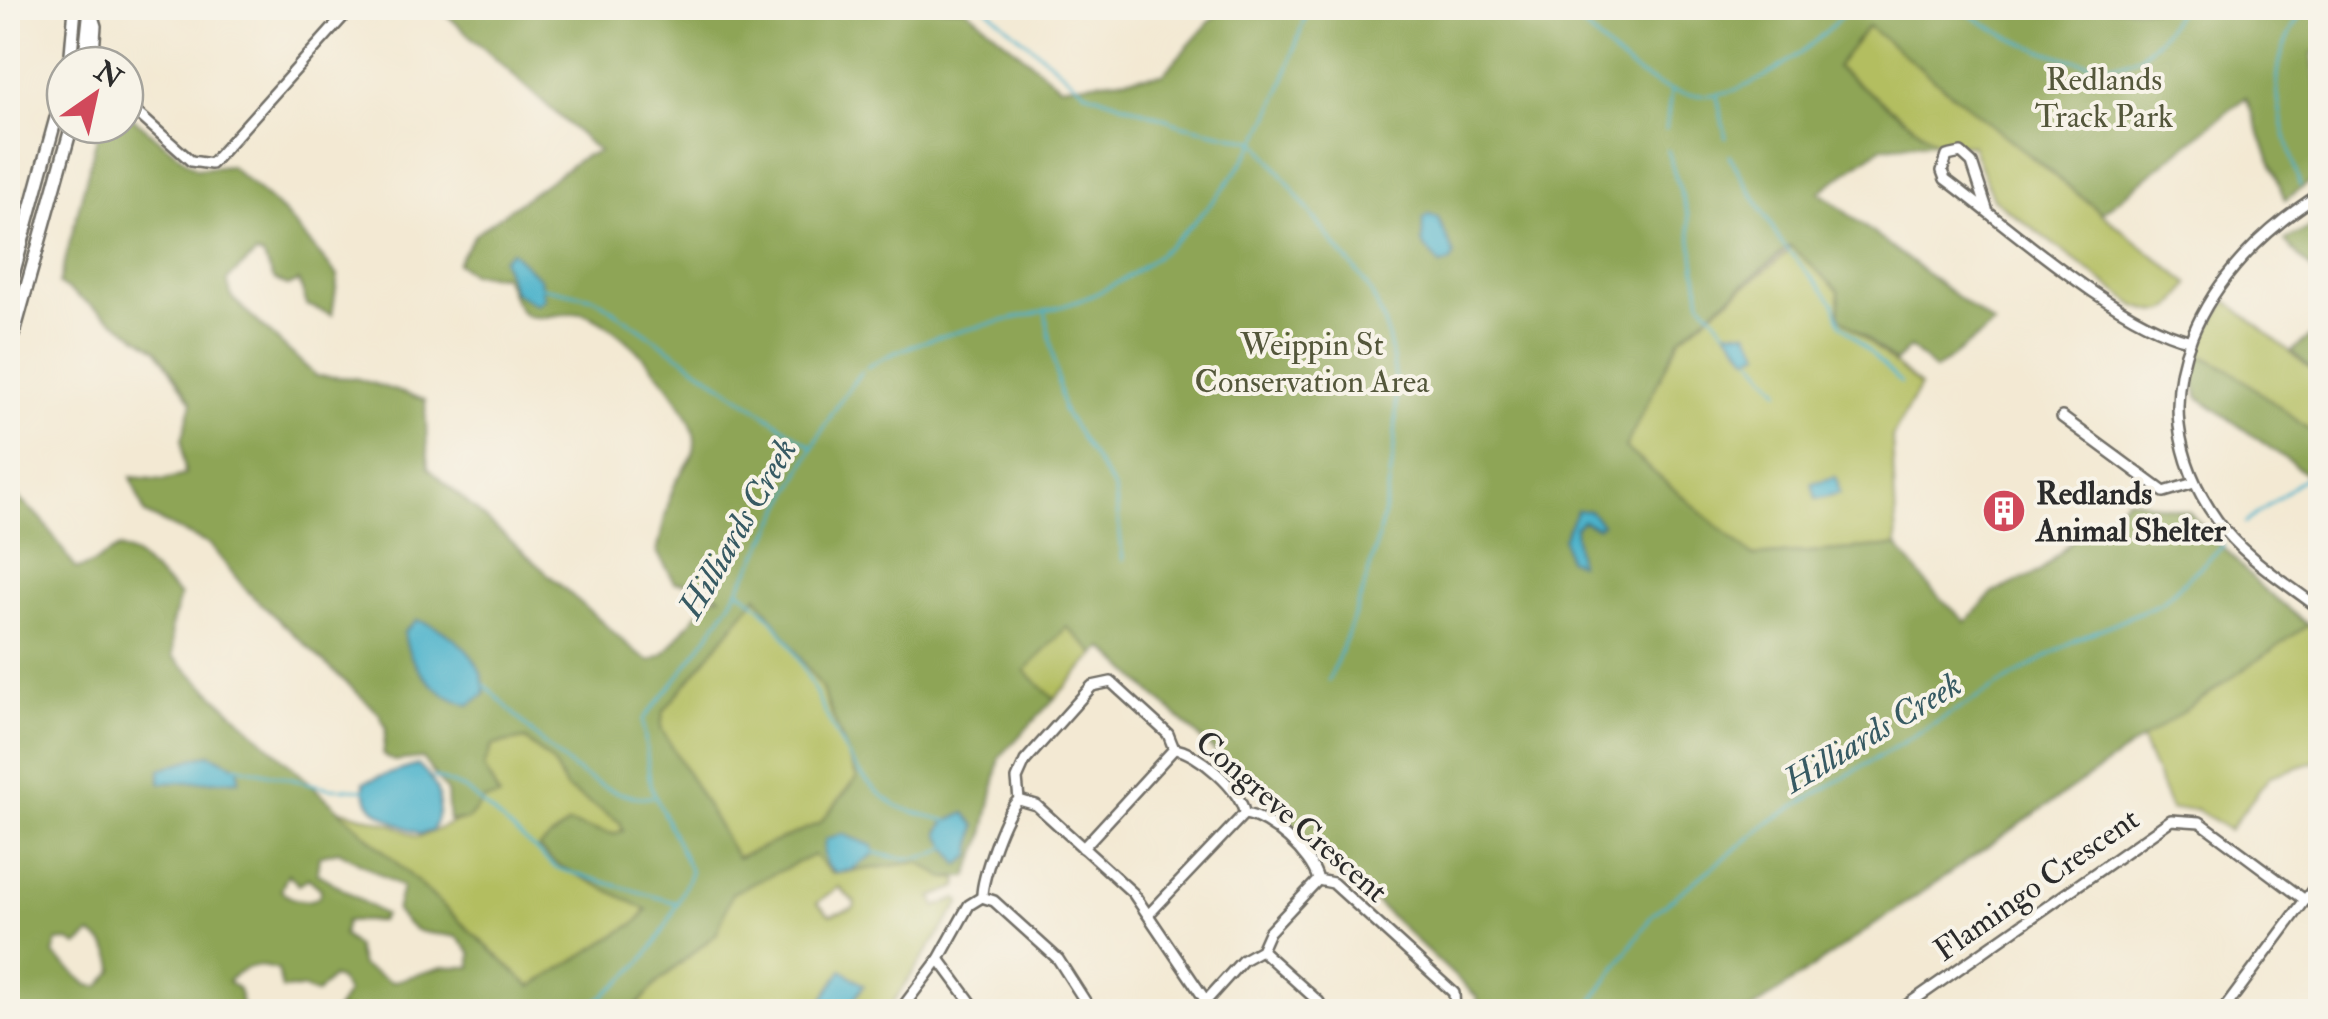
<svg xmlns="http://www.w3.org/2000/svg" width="2328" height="1019" font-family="'IM FELL Double Pica',serif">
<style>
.green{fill:#b3be60;stroke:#6f7446;stroke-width:2.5;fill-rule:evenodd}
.forest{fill:#8ea556;stroke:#5c6840;stroke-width:2.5;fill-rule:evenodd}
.water{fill:#4cb2cb;stroke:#3c6e7b;stroke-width:2.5}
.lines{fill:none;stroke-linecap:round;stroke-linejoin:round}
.stream{stroke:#4cb2cb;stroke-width:2.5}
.minor-casing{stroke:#716e66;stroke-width:14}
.major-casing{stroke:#716e66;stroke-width:16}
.minor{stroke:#fff;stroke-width:9}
.major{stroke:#fff;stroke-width:11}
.labels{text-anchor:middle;stroke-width:8;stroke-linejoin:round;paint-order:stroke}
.park-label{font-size:32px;fill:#54573b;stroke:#f7f3e8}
.poi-label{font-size:32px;font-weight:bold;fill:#2b2b2b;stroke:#f7f3e8;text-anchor:start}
.street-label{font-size:32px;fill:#2b2b2b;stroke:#f7f3e8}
.water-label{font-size:35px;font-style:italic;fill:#375a63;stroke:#f7f3e8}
</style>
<rect width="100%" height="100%" fill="#f7f3e8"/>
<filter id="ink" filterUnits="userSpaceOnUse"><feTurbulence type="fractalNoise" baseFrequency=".01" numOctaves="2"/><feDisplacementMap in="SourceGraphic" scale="20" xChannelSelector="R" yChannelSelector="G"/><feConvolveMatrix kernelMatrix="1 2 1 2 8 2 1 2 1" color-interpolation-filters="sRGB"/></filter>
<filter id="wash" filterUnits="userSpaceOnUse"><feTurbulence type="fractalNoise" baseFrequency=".0048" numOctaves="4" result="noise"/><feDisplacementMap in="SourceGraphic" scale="40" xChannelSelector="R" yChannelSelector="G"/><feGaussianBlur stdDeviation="2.25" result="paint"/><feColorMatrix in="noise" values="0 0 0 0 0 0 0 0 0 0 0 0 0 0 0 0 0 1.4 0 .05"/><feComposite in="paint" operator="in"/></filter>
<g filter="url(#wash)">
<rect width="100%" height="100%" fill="#f3e9d3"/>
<g class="green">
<path d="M1868,25L2189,284C2170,312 2170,318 2136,306L1993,199L1972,146L1935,142L1836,67Z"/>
<polygon points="1790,245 1839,291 1840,317 1920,386 1892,438 1897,546 1753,556 1624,448 1680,338 1787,253"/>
<polygon points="2227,301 2320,376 2320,438 2229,369 2200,355 2207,331"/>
<polygon points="757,596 821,687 857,778 821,823 736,858 661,729 663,712"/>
<polygon points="2308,625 2320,635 2320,760 2270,776 2229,830 2196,809 2171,810 2141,739"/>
<polygon points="1067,626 1096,654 1054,699 1024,671"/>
<path d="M525,739L553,763L566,788L620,822L623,831L613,834L568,824L539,848L557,864L647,909L637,922L531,987L338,809L394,825L417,837C436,833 447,821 467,820L484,800L499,796L483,767L493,745Z"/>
<path d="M814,854L833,874L918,862L945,878L957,879L958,887L932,897L936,907L957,899L961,902L887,1011H846L864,985L842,971L815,1011L632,1012L658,982L717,933L731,893ZM839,887L855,903L854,908L830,915L817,903Z"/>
</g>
<g class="forest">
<path d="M439,8H965L1060,86L1163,74L1222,8H2320V50L2312,54L2320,111V175L2285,200L2246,97L2102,213L1868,26L1836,67L1935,142L1882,147L1819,192L1994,325L1935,370L1910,347L1895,362L1840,317L1839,291L1790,246L1680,338L1625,448L1753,556L1897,546L1932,590L1966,622L1993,593L2041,571L2081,532L2102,523L2127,498L2189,512L2262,588L2308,625L1750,1011H1479L1477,997L1104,648L1096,654L1067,627L1025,671L1054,699L1000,757L983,839L967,877L945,878L918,862L832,874L814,855L732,893L717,933L658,982L632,1011H335L347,993L339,979L332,977L316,994L303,988L282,989L278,970C256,963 245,965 228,981L238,989L244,1011H8V748L12,741L8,727V542L15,540L8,525L9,491L41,518L76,569C95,566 102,555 120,548L136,555L180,596L171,627L173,657L531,987L637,922L647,910L556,864L538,848L568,824L613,834L623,831L620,822L566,788L553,763L525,739L492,745L484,767L499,797L484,800L467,820L449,821L447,792L422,758L394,761L383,755L386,728L379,713L246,590L210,545L145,514L131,477L164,480L185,475L182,440L192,402L156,349L59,284L100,125H125V112L196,169L230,166L284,213L338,276L332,315L307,305L299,281L288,286L274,279L263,256L256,254L227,280L232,298L316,376L355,378L425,400L428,468L638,654L650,661L664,654L710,598L720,596L698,584L675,582L657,552C663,530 666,505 675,484C681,470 695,460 695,443C696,405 618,321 582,313C565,310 535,325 521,311C515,304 508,285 504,276L471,274L457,263L475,234L584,156L599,152ZM757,596L821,687L857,778L820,823L737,858L661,728L663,712ZM209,754L238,767L239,779H209ZM965,813L976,826L971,856L959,865L939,830ZM338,851L402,887L396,911C416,939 429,931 457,937L471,953V967H443L392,982L361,966L356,947L343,935L346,921H380L384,915L317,873L319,856ZM288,874L299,885L308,878L321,889L319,897C306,904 290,900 281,890ZM91,934C105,944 113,952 114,970L99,987L88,985L53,954L57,942L69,941L77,946Z"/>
<polygon points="2320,222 2320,279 2285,241"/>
<polygon points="2320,329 2320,376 2291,351"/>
<polygon points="2200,355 2229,369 2320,438 2320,483 2198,397 2194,378"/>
</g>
<g class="water">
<polygon points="1429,215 1438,218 1454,255 1451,262 1440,265 1422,243 1423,219"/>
<polygon points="511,251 540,279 544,299 536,304 514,292 502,259"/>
<polygon points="1726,330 1748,332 1761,352 1749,357"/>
<polygon points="1836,477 1840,493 1816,499 1812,483"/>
<polygon points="1577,510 1590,511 1602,524 1597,527 1582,521 1575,527 1578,564 1568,559 1563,539"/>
<path d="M417,620C449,629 484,656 485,694L469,705C437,696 408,667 404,632Z"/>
<polygon points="209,754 238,767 239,780 160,783 160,769"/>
<path d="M418,765C440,783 445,805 432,831L420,834C393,820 364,814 364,782Z"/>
<polygon points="965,813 976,826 971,856 959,865 939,834 944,823"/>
<path d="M842,834L873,846L874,854L851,870L837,873C823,867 822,852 826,839Z"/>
<polygon points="842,970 864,985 846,1011 815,1011"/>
</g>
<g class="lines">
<g class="stream">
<path d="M986,8L1085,91L1183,125L1256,141C1282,175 1308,210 1334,244C1346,260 1362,275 1371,293C1429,399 1374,579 1328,681"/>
<path d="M1564,8C1623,63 1674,126 1760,79C1793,60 1824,38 1848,8"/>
<path d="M1960,8C1997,35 2097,84 2141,55C2158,43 2169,24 2181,8"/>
<polyline points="1717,96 1726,138"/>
<polyline points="1666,129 1671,92"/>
<polyline points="1667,150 1688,215 1701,301 1726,330"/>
<polyline points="1729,155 1781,242 1834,303 1841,324 1901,383"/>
<path d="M2300,186C2281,117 2258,70 2306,8"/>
<polyline points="2315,222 2320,233"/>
<polyline points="542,287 595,298 813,447"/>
<polyline points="1045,310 1063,410 1115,491 1123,561"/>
<polyline points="1752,358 1780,391"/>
<path d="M867,367C925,332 998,325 1063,306C1143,283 1212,213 1256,142C1280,102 1293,52 1308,8"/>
<polyline points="2245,523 2320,466"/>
<path d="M740,591C820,644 820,760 896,805C910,813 932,816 948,821"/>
<path d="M485,685C530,728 586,801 652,797"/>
<polyline points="236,766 329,788 367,790"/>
<polyline points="434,777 466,790 556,868 677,903"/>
<path d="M874,852C897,860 927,862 947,847"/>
<path d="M579,1012C646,969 661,943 691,872L650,785L643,720C690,665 731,607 764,543C796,484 820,423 862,371"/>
<polyline points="1585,1012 1653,914 1774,819 2073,641 2161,603 2224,545"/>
</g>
</g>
</g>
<g filter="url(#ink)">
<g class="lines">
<g class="minor-casing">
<g id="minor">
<polyline points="91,10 96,26 93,65"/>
<polyline points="125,102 191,161 211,164 351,8"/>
<path d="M2320,194C2206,265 2127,394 2217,520C2243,557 2285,582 2320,609"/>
<path d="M1987,209L1972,163L1961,153L1947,156L1942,171L1945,179C2010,227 2113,321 2188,340"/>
<polyline points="2062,417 2164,492 2194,483"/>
<polyline points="1019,800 1036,805 1133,893 1206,1001"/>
<polyline points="1083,848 1174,749"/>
<path d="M982,897C981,880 1006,807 1019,800L1017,779L1025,761L1092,686L1111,682L1168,734L1174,749C1195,750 1244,792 1244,814C1270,817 1312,855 1318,880L1333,883L1454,993L1455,1012"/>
<polyline points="1149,914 1244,814"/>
<polyline points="1261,950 1319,1002 1322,1012"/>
<polyline points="939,959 978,1012"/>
<polyline points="899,1012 939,959 969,905 982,897 994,901 1058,959 1092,1012"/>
<polyline points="1196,1012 1243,960 1261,950 1269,932 1318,880"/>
<polyline points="1897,1012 2171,820 2200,822 2305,900"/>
<polyline points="2222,1012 2320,880"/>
</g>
</g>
<g class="major-casing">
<g id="major">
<polyline points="70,65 75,8"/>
<polyline points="84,65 90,8"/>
<polyline points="8,293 65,85"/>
<polyline points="8,354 72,125"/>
</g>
</g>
<use href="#minor" class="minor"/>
<use href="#major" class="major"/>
</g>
</g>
<defs>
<g id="building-disc" transform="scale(2.25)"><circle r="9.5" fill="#d1495b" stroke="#f7f3e8"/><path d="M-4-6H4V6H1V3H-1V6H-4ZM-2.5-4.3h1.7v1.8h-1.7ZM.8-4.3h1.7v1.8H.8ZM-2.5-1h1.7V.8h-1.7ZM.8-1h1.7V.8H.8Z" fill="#fff"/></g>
</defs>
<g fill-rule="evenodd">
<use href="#building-disc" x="2004" y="511"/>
</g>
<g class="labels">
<g class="park-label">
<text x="2104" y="90">Redlands<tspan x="2104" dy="37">Track Park</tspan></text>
<text x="1312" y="355">Weippin St<tspan x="1312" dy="37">Conservation Area</tspan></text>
</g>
<g class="poi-label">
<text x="2036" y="504">Redlands<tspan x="2036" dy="37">Animal Shelter</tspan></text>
</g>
<g class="street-label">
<text transform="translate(1292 816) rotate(41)" y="11">Congreve Crescent</text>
<text transform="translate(2036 884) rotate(-35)" y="11">Flamingo Crescent</text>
</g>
<g class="water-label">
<text transform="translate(737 528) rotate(-60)" y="12">Hilliards Creek</text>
<text transform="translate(1872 732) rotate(-31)" y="12">Hilliards Creek</text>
</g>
</g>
<rect width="2328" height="1019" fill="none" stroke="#f7f3e8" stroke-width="40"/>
<g transform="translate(95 95) rotate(34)"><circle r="48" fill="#f7f3e8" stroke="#a5a39c" stroke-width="2.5"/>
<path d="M0-8L18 38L0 25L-18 38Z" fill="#d1495b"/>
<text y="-15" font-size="28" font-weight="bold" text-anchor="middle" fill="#2b2b2b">N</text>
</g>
</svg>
